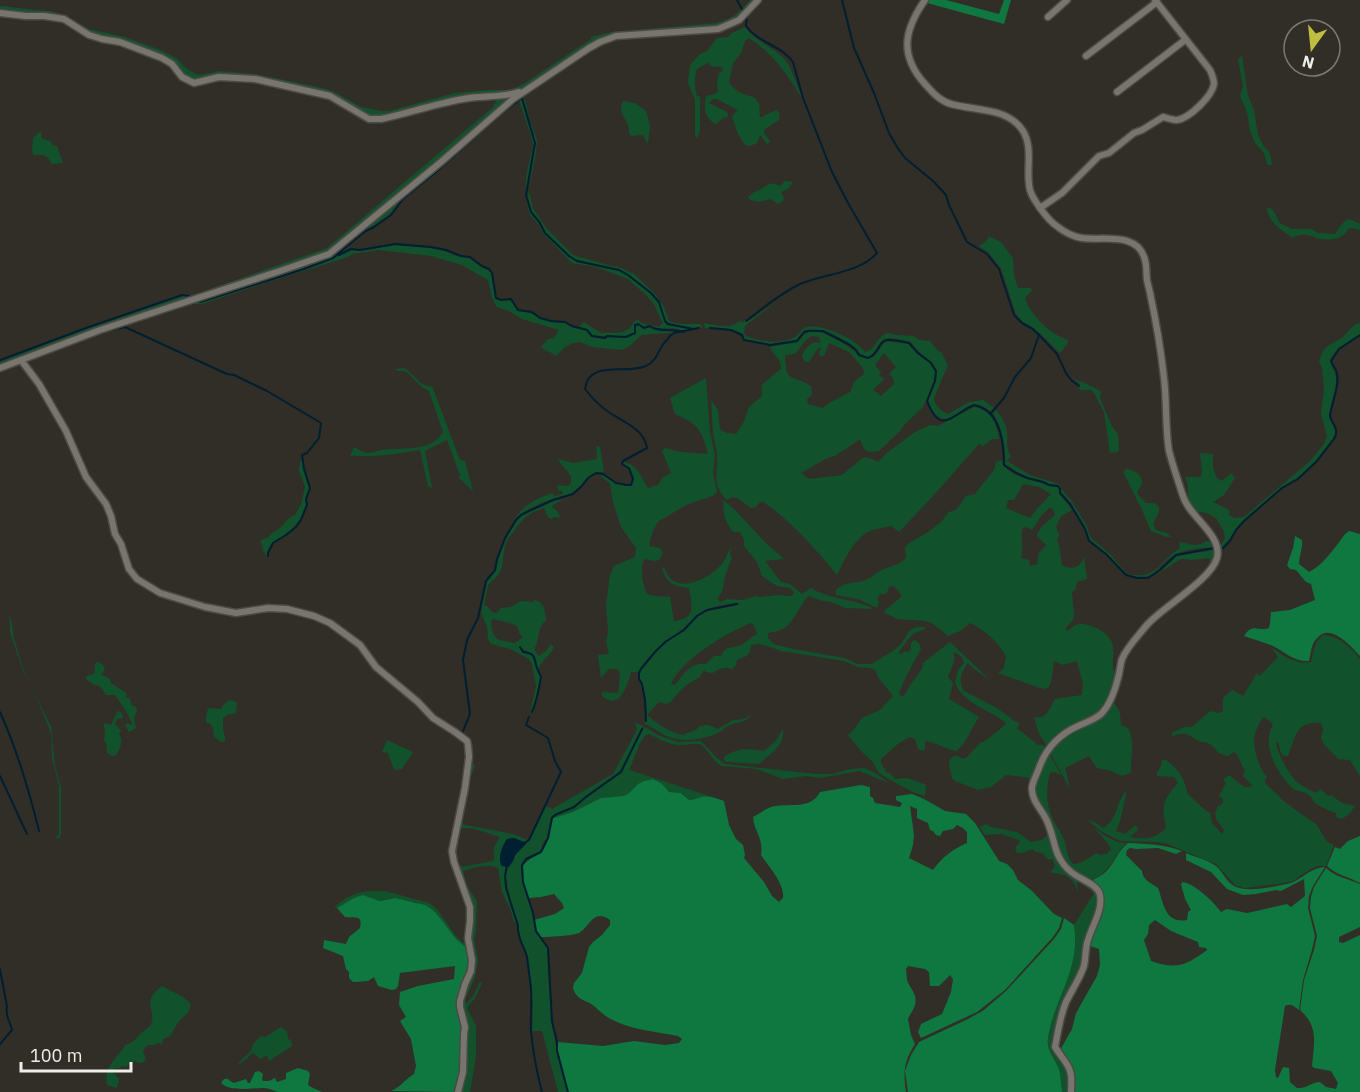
<svg xmlns="http://www.w3.org/2000/svg" width="1360" height="1092" font-family="'IBM Plex Sans',sans-serif">
<style>
.green{fill:#11522d;fill-rule:evenodd}
.forest{fill:#0e7840;fill-rule:evenodd}
.water{fill:#001f30}
.lines{fill:none;stroke-linecap:round;stroke-linejoin:round}
.stream{stroke:#001f30;stroke-width:2}
.street-casing{stroke:#4c4a45;stroke-width:9}
.street{stroke:#78756e;stroke-width:6}
</style>
<rect width="100%" height="100%" fill="#312e28"/>
<g class="green">
<path d="M750,0H757L738,19L724,26L616,35L530,86L516,91L380,117H369L347,103L255,78L195,81L183,76L173,63L90,33L65,18L0,11V6H3L35,10L50,11L58,13L89,29L125,37L163,51L176,58L188,70L199,75L220,71L255,74L294,82L327,89L338,94L361,107L381,111H389L455,93L487,90H508L517,87L525,83L591,39V37L611,32L716,23C732,19 739,13 750,0Z"/>
<path d="M745,27C755,42 773,46 785,60C791,66 799,90 802,99C788,75 773,53 749,38L745,41L741,53L733,63L729,82C734,91 744,95 754,97C763,107 758,107 760,117H763L765,115L777,110L780,114L779,120L765,129L764,133L770,141L769,143L767,144L760,135L757,143L750,146L745,145C737,134 736,128 732,116L738,110L717,99H713L709,103L727,112L728,114L727,118L724,117L716,124C704,118 704,108 706,96L715,94L718,92L717,83L719,73L723,71L722,67L710,66L709,62L697,69C694,78 694,87 697,96L700,97V129L697,139L695,136V100L688,83L690,65L700,54L707,51L717,38L728,37L732,33Z"/>
<polygon points="1242,56 1248,96 1254,110 1258,135 1263,145 1270,153 1272,165 1269,165 1267,164 1264,153 1255,143 1250,131 1247,112 1240,96 1243,86 1238,59"/>
<path d="M556,73L523,97L526,103L529,118L537,140L536,152L529,191L533,209L536,213L547,229L573,255L611,266L619,267L634,274L655,294L664,307L669,321L678,324H701L702,328L699,327L694,328L680,326L668,323L666,321L659,302L642,285L619,270L574,259L545,233L541,223L532,212L528,198L535,143L521,97L502,111L435,171L402,198L390,214L373,226L363,231L333,257L300,269L200,301V303L301,271L334,258L351,250L360,251L395,245L431,248L445,251L456,256L469,258L481,267L488,270L491,273L496,298L501,301L510,300L518,311C523,312 529,312 534,315C544,320 552,324 565,322L571,327L586,330L591,337L605,339L607,337L626,338L635,334L636,326L638,325L644,329L650,327C658,333 671,329 681,332L641,335L632,344L624,349L620,350L592,347L580,342L573,343L565,347L556,356C551,352 542,349 541,347L548,339L554,338L559,330L522,319L507,310L499,308L496,306L492,297L488,280L462,265L431,256L379,250L352,254L348,257L265,283L202,304H189L128,323L126,326L123,325L323,257L514,100Z"/>
<polygon points="517,94 440,161 328,252 0,367 0,362 86,329 183,296 190,296 327,248 492,108 498,98"/>
<path d="M521,99L534,143L526,195L531,212L540,224L545,233L568,256L577,262L619,271L628,276L651,294L659,303L665,322L667,325L690,329L683,331L674,328L655,329L650,325L644,327L638,323L634,325V333C622,339 605,336 592,335L587,329L579,327L584,322L601,333C610,331 620,335 627,330C632,327 633,322 638,319L640,322L647,325L650,324L654,326L659,327L663,323L654,304L645,294L628,279L596,267L572,263L543,233L540,226L530,215L525,195L527,171L533,146L532,139L519,100Z"/>
<path d="M623,101L635,103L646,111L650,126L648,143H647L643,135C638,134 635,137 630,135C629,132 629,128 628,125C624,114 618,114 623,101Z"/>
<path d="M41,131L42,139L51,141L52,145L57,146L63,163L52,164C47,155 44,154 34,155L32,152L33,138Z"/>
<path d="M785,181L793,182L788,189L781,192L784,198L782,202L778,204L771,199C763,201 756,204 748,198C752,192 755,192 761,189C769,184 769,181 780,186Z"/>
<path d="M1267,207L1272,209L1280,223L1292,229H1311L1318,233L1335,234C1340,227 1341,223 1349,219L1360,224V230L1352,228L1348,229C1343,240 1332,240 1321,239C1316,239 1312,235 1306,235C1301,234 1297,236 1292,238C1280,228 1268,223 1267,207Z"/>
<path d="M989,237L993,238L1001,242L1013,258L1014,275L1018,288H1030L1032,290L1025,298C1031,316 1050,334 1068,340L1067,344L1060,353L1040,333L1023,322L1016,314L1001,268L988,252L979,246L984,243Z"/>
<path d="M779,300L745,326L744,333L746,336C759,342 785,345 796,336C800,333 802,328 807,327C818,323 850,337 858,345C861,347 863,350 865,352C875,350 876,338 887,333L897,335L913,336L920,340L930,341L937,350L941,352L948,365L934,398C934,405 942,412 948,414L969,402L983,400L994,408L991,411L980,405L974,404L948,419C938,421 931,409 928,401L936,381L937,371L932,362L919,352L910,341C902,341 891,336 885,339C876,343 878,353 868,357L860,354C853,342 820,325 806,330C801,332 800,337 796,340L770,344L745,339L743,334C726,326 720,328 705,328L704,323C716,325 730,330 739,321L743,322L745,320L747,322Z"/>
<path d="M1360,323V334C1352,340 1327,352 1331,364C1333,370 1337,374 1336,382C1335,393 1330,404 1329,416C1330,425 1339,428 1333,438L1316,460L1301,475L1282,487L1244,520L1222,548H1219L1225,538L1224,532L1216,518L1207,513L1192,511L1186,501C1189,492 1189,485 1185,477H1201L1202,471L1200,453L1213,454V468L1217,478L1222,481L1231,473L1235,478L1224,495L1213,502L1229,510V515L1235,518L1244,517L1309,462L1324,444L1327,436L1321,414L1324,389L1322,368L1319,361L1323,351L1329,345L1342,338L1354,325Z"/>
<path d="M809,332C811,332 816,332 819,332C829,334 853,348 859,356C878,364 875,351 886,341L909,344L917,354L930,363L935,372L934,380L926,401L922,408L904,425L900,431L879,451L869,452L864,449L860,439L846,449L840,452L835,456L827,458L801,473L809,479L842,475L864,457L872,459L878,462L888,452L915,432L930,425L938,426L974,407C991,410 997,423 999,439H992L983,446L979,444L933,496L899,532L891,526C883,528 874,529 868,532C853,540 844,561 837,575C815,548 791,521 762,501L759,503L756,507L751,508L737,498L732,497L727,500C711,484 718,476 717,456C717,449 714,441 713,433C712,423 712,411 711,400L718,410L720,429L727,433L736,434L744,421L749,407L762,396V385C764,382 767,381 770,378C774,375 776,372 781,369C782,358 773,356 770,347L798,342L805,334ZM812,336L819,337L821,343L814,342C808,346 803,350 802,357L805,362H809L819,347L821,349L819,352L820,356H824L829,343L849,352L863,368L864,374L854,382L850,392L829,403L823,408L808,404L807,399L812,395L811,386C791,373 786,385 785,355L795,354L806,340ZM884,353L896,367L889,374L893,378L894,384L881,396L873,390L884,379L879,375L881,372L875,365Z"/>
<path d="M404,368C414,373 420,388 432,386L460,460L465,461L473,491L459,478L460,475L447,440L425,451L432,488L428,486L420,450C405,452 390,455 375,456C367,457 358,455 350,456L354,447C358,449 362,452 367,453C372,453 377,451 381,450C402,447 430,453 443,432L429,391L422,387L408,373L404,371H398L395,369Z"/>
<path d="M706,378L710,433L715,455L713,473L717,492L713,496L688,504L659,521C653,528 651,537 649,546L660,548L663,553L659,560L654,561L644,559C640,569 642,584 647,594L655,596L670,597L674,621C697,618 692,606 689,588C673,586 668,584 662,569L664,567C666,571 668,577 671,579C685,592 713,575 722,564C726,559 727,553 731,547L730,554L732,557L725,576L722,592L717,599L720,602L727,599L742,600L757,596L760,597L778,595L792,596L794,592L790,588L777,586L762,576L757,562L744,546V540L740,532H733C729,526 725,521 724,514C723,509 724,505 723,500L733,508L766,543L784,559L765,561L781,582L790,584L802,594L811,588C830,600 854,598 874,609L846,608L831,602L823,601L808,596C800,605 792,625 783,629C779,631 773,632 768,633V638L774,644L793,649L845,658L857,664H872L893,651L902,643L909,631L916,627H925V629C907,635 909,640 898,653L901,654L905,651L908,652L911,649V643L914,640L919,643L921,649C913,664 904,678 899,694L903,697L913,681L922,669L923,663L950,642L990,680L974,669L968,663C962,672 957,680 964,691L997,708L1013,720L1019,723V725L1017,728L1038,745H1043L1046,748L1041,755L1033,779L1024,777L1006,775L991,787L978,790L955,781L952,778L949,765L950,759L954,756H958L963,759L967,757L981,742H984C991,735 1000,731 1006,723C990,710 961,702 955,682L958,670L964,663L962,657L954,652V661L948,677L953,683L949,699L979,717C971,728 968,741 957,751C946,750 936,742 925,741V749L923,751L918,749L915,739L910,737L899,743L881,759V763L887,773H890L895,779L908,778L926,785L925,796L913,792L890,780L878,772L873,762L863,753L848,735L855,728L862,718L880,710L893,696L878,677L876,671L871,668L858,667L844,661L781,651L770,647L758,644L751,645C749,658 747,655 737,660L736,665L732,669C725,667 719,668 713,673L706,672L704,670L699,678C688,682 678,692 671,702L666,704L659,702L647,715C658,724 668,732 683,735L692,731L696,730L700,726L708,725L718,729L733,720L744,719L752,715C744,723 740,721 730,725C726,726 723,730 718,733C703,740 682,743 666,736C659,732 653,727 645,724L647,715L646,700L642,683L640,679L639,673L641,669L656,652L666,643L684,630L698,616L707,611L738,605L740,603C729,603 717,606 707,609C696,613 690,623 681,630C665,643 649,653 638,672H631C627,686 620,711 602,696V692L618,693L620,676L618,669H609L601,678L598,655L609,654L606,642L608,632L606,605L610,575L614,566L635,557L636,548L621,527L613,502L610,484L600,475C612,477 616,487 631,486C638,477 630,469 623,464L624,462C638,465 641,477 648,488L658,485L663,477L671,473L662,451L665,448L681,452L708,454C702,430 698,424 675,414L670,398ZM751,623L754,625L757,634C751,637 745,644 739,646C730,649 726,645 721,656H714L706,664C690,662 684,674 675,685L671,684C682,659 726,633 751,623Z"/>
<path d="M1073,378C1080,382 1096,387 1101,392L1100,398L1109,420L1113,428L1118,434L1119,450L1117,452L1110,453L1104,412L1094,393L1091,390H1081L1078,388L1080,384Z"/>
<path d="M996,410C1001,416 1006,423 1007,432C1008,441 1005,448 1011,456L1007,461L1030,475L1059,484L1066,495L1071,500L1087,526L1089,534L1092,539L1111,555L1127,574C1158,581 1158,561 1180,548L1179,543L1181,542C1191,544 1198,548 1206,541L1214,543L1216,554L1211,566L1209,558L1191,560L1181,559L1157,574L1177,556L1214,550V547C1203,548 1185,549 1176,554C1154,565 1159,584 1126,574L1106,553L1090,540L1086,528L1071,503L1061,492L1062,488L1058,485L1049,484L1043,481L1028,477L1017,472L1005,464C1006,448 1002,427 993,413Z"/>
<path d="M596,446L600,447L604,472C588,470 585,484 574,491C567,496 560,496 552,499C540,503 524,510 515,519C522,506 539,497 553,493L554,496L563,494L562,491L558,490L557,485L568,486L571,483V476L557,459L573,463L597,459Z"/>
<path d="M302,459L303,469L309,489L305,499L306,505L300,519L290,531L270,545L267,552V556L263,551V548L261,544V540L269,537C272,531 276,532 280,528C286,523 287,517 295,515L302,502L305,486L299,471L300,462Z"/>
<path d="M1003,460L1002,463C1011,477 1027,478 1042,483C1048,485 1051,487 1057,487L1059,489V493L1072,510L1061,516L1056,527L1059,535L1057,540C1061,548 1060,556 1062,565C1073,571 1081,567 1084,556L1087,579L1077,582L1075,590L1072,592L1074,615L1073,620L1065,629L1068,631C1071,628 1075,624 1080,624C1092,624 1108,632 1112,643C1115,652 1112,660 1113,668C1114,671 1116,674 1117,677L1107,701L1099,714L1062,732L1055,737L1047,746L1039,734L1034,717C1047,720 1049,709 1055,699L1082,695L1083,684L1077,661L1063,665L1054,661L1052,678L1049,687L1044,689L1037,687L998,673L1004,668L1006,656C997,641 985,630 970,623L960,631L948,636L932,623L925,621L897,619L883,612L902,596L895,587L890,586L886,594H880L877,599L879,602L877,608L858,599L836,595V590C847,582 846,584 858,582C869,581 875,573 884,569C892,566 899,565 906,558L905,548L909,543L928,532L941,522L949,512L956,510L966,496L975,494L994,470L996,462ZM1023,484L1039,487L1051,494L1037,509L1030,518L1006,508L1008,500H1014ZM1049,508H1052L1055,515C1048,521 1039,527 1037,536L1046,545L1039,553L1037,564L1030,566L1029,560L1021,558C1023,548 1021,539 1022,529L1026,527L1032,530L1041,516Z"/>
<path d="M1127,469C1134,470 1143,475 1142,484C1142,485 1138,491 1137,492L1139,496L1146,503H1154L1159,507V512L1153,524L1156,530L1167,533L1171,537H1167L1151,531L1142,510L1123,472Z"/>
<path d="M563,499L553,505L552,507L558,512L560,518L554,517L551,519L548,517L544,508C530,512 522,519 514,531C511,535 508,538 506,543C500,564 507,569 488,585L484,605L488,607L492,612L496,613L499,611L500,608L511,607L521,601L533,602L535,600C545,603 545,611 546,620C539,627 540,629 538,638C537,647 531,648 539,656L546,651L551,644L554,647C550,656 542,660 538,669C537,666 537,663 536,660C534,652 524,651 520,647L522,652C536,655 532,657 537,668C538,671 540,674 541,677C538,691 537,700 530,714L536,686L532,664L529,659L510,649L491,644L488,639L487,626L481,613L487,581L496,571L498,560L506,539L517,520L522,515L554,501ZM493,619L510,623L517,626L519,633L523,637L515,643C498,640 492,641 491,621Z"/>
<polygon points="0,600 11,619 14,638 23,669 51,727 55,766 61,788 61,832 60,838 54,838 58,836 59,832 59,786 52,757 51,733 33,689 23,671 10,632 10,623 9,616"/>
<path d="M1323,635C1339,636 1350,647 1360,659V776L1350,760L1338,759L1324,744L1321,738L1323,729L1321,723C1294,721 1296,738 1288,756H1284L1281,753L1278,742L1276,743C1277,752 1288,772 1294,779C1300,786 1309,789 1316,793L1321,789L1328,796L1331,795L1342,803L1355,806L1349,814L1342,819L1337,818L1336,813C1329,811 1321,807 1315,803C1313,801 1312,797 1309,795C1304,791 1297,792 1292,788C1277,773 1261,745 1273,725L1270,721L1264,717C1259,722 1255,732 1254,739C1253,749 1260,770 1267,777L1265,780V783L1286,803L1317,825L1327,842L1334,845L1326,866H1317L1309,870L1293,881L1285,883L1244,888L1235,885L1216,864L1201,858L1168,844L1156,842L1120,841L1101,831L1088,820L1098,824L1103,828C1118,820 1116,801 1127,790L1120,821L1116,831L1125,834L1136,825L1138,830L1130,837C1144,840 1156,839 1166,828C1161,805 1163,800 1178,783L1174,777L1157,776V772L1161,766L1162,760H1166C1177,768 1185,778 1187,793C1193,799 1203,809 1210,813L1212,823L1222,834L1224,830L1216,819L1215,813L1218,806L1223,803V799L1219,796L1226,783L1223,780L1229,775L1244,787L1253,786L1243,776L1245,770C1240,764 1240,756 1234,752L1228,756C1213,753 1218,748 1208,743C1205,742 1202,743 1199,741C1186,735 1189,731 1172,736V733L1184,727H1192L1210,711L1219,713L1223,711V698L1232,690L1243,696L1257,673L1260,676L1278,657L1272,648C1284,656 1296,665 1311,662C1314,651 1314,642 1323,635Z"/>
<path d="M96,662C101,662 104,665 105,670L101,674L110,679L111,683L126,693V697L130,699L131,703V705L136,707L137,711L134,718L136,728L129,732L125,725L128,723L130,725L132,724L130,719L126,711L115,695H106L100,686L94,685L86,679V676C102,673 91,672 96,662Z"/>
<path d="M1111,698L1120,712L1121,725L1128,728C1136,745 1130,756 1131,772C1119,780 1118,772 1107,770C1104,769 1100,769 1097,768L1089,756L1065,768L1070,789L1048,749L1057,739L1091,721Z"/>
<polygon points="229,700 237,702 236,713 227,715 223,718 223,729 225,737 225,741 222,742 214,737 213,727 209,723 206,723 206,718 208,708 221,709 223,705"/>
<path d="M120,711L122,714L123,718L117,719L115,724L121,731L119,734C124,741 120,748 116,755L112,756L107,753L106,743L104,740L105,733L104,723L111,725L117,712Z"/>
<polygon points="634,722 643,726 620,771 585,796 574,807 559,812 551,817 547,838 543,842 540,851 523,862 521,865 521,875 525,892 533,913 535,932 547,948 551,1021 557,1051 567,1092 558,1092 542,1031 532,1031 533,1009 531,981 527,955 522,944 519,932 519,925 510,899 506,876 508,867 513,861 517,852 529,841 546,806 552,809 613,774 636,732 637,728"/>
<path d="M645,727L660,736L678,742L701,741L717,758L725,764L816,774H832L850,769L865,768L877,774L889,783L859,771L820,778L806,776L783,779L757,769L722,766C712,761 709,750 701,745C696,742 687,745 681,745C668,745 660,739 649,734L646,735L641,741L629,770L719,799L700,797L693,801L689,800L681,793L669,792L653,779L644,781L638,784L628,794L623,796L601,798L573,812L553,818L559,813L575,808L586,797L621,772L638,737Z"/>
<path d="M783,729C785,747 770,753 759,764L726,762L724,760V757C740,747 747,749 764,751L775,742Z"/>
<path d="M387,740L413,752C410,758 405,763 402,769L394,770L388,753L382,752Z"/>
<path d="M1047,750L1062,776L1055,772L1050,773C1045,791 1046,808 1056,825C1058,829 1061,833 1063,837C1067,847 1066,856 1073,864C1084,864 1089,856 1098,853L1099,855L1107,854L1108,852L1111,850C1108,841 1100,835 1094,827C1103,835 1114,843 1126,843C1117,852 1113,864 1104,872C1099,877 1093,879 1086,881L1067,868L1035,799L1033,786Z"/>
<path d="M469,763L473,764L475,766C473,773 469,779 468,786C467,798 464,810 462,822L465,825L513,834L528,840L525,842L514,838L507,839C501,847 499,856 502,866L506,867L505,876L506,888L518,926L514,922L510,908L502,892L498,868C487,863 474,867 463,871L467,886L477,901L476,932L474,939L478,960L475,977L465,1000L466,1003H467L473,996L480,982L482,983L475,998L467,1008L476,1026V1056L470,1092H459L461,1007L471,921L453,856ZM461,828H472L500,837L494,847V859L493,861L461,867L456,857Z"/>
<path d="M986,824L991,827L1017,832L1031,842L1042,840L1050,833L1056,856L1077,879L1078,892C1074,879 1066,873 1052,873L1051,871L1055,867L1053,859H1047L1043,853L1036,852L1032,849L1023,853H1017L1015,848L1020,842L1019,840L1001,834L984,835L980,827Z"/>
<path d="M1096,890L1099,896L1098,906L1082,968L1065,1000L1054,1047L1069,1071V1092H1062C1061,1084 1061,1076 1059,1069C1055,1058 1046,1051 1048,1038C1054,997 1081,970 1074,925Z"/>
<path d="M368,891H385L429,903L436,908L456,936L462,942L467,944L469,950L456,939L433,910L415,902H406L395,898L380,901L367,896L354,898L337,908L334,907C346,898 353,893 368,891Z"/>
<path d="M162,986L183,997L191,1004L188,1013L179,1021L170,1036L163,1039L162,1044L158,1043L155,1045H147L143,1051L146,1059L144,1062L139,1063L134,1061L126,1067L123,1066L120,1068H115L113,1072L119,1079L117,1088L107,1085C103,1065 118,1059 125,1045C135,1042 134,1040 140,1034C144,1030 148,1029 151,1024C157,1011 140,1002 162,986Z"/>
<polygon points="281,1027 287,1031 288,1039 291,1040 292,1046 269,1061 267,1055 260,1059 253,1053 240,1064 238,1063 251,1051 253,1044 261,1036 265,1037"/>
</g>
<g class="forest">
<polygon points="929,0 946,0 999,14 1004,0 1011,0 1004,24 927,3"/>
<path d="M1349,531L1360,534V656C1351,646 1330,622 1317,638C1311,644 1311,653 1309,661C1294,662 1285,652 1273,646C1263,642 1253,639 1244,636C1253,622 1258,632 1269,628L1270,623L1271,612L1290,610L1315,600L1311,584L1306,582L1296,570L1290,569L1287,565L1293,548L1295,536L1302,540C1303,548 1299,556 1299,564L1309,572C1321,566 1329,555 1337,545C1342,539 1343,535 1349,531Z"/>
<path d="M653,779L662,784L669,792L681,793L689,800C692,800 695,799 698,798C705,795 717,798 724,801L729,825L736,839L743,845L745,855L744,858L764,882L772,896L779,902L783,898C785,884 769,867 761,855C764,838 754,832 753,817C759,814 765,809 771,807C788,802 810,811 820,792L861,785L870,787V796L873,798L875,803L900,807L902,803L896,800V796L912,794L924,799L945,811L966,814L975,823L999,861L1007,864L1013,870L1018,880L1032,891L1054,914L1062,918L1059,928L1053,937L1005,990L977,1012L921,1038L918,1032L921,1024L942,1014L951,992L953,979L950,975L939,986H930L929,972L925,969L908,966L906,969C906,972 907,977 907,980C910,989 918,994 915,1005C914,1009 910,1014 908,1019L911,1035L915,1044C904,1061 903,1072 906,1092H568L558,1050L557,1042L603,1046L634,1041L665,1045L679,1043L682,1039L678,1036C658,1032 632,1030 613,1020C605,1017 600,1011 594,1006C585,999 577,1001 573,988L574,983L582,973L589,947L593,942L602,935L610,925V920C593,908 590,927 579,933C571,936 549,937 540,937L536,931L534,920L555,914L564,908L562,903L554,894L541,897L529,898L523,882V866C528,858 537,857 542,851C548,842 550,829 553,818L573,812L601,798L623,796L628,794L638,784L644,781ZM910,806L917,809V818L928,823L930,830L933,831L936,835L940,836L943,831L953,829L957,825L963,828L967,832V843C953,849 942,857 933,870L909,858L913,845L914,835Z"/>
<path d="M1360,836V883C1349,877 1336,875 1327,866L1335,847L1340,849L1348,841Z"/>
<path d="M1128,843C1148,844 1163,844 1182,851L1176,854L1158,848L1136,849L1130,848L1127,850L1126,855L1142,871C1143,881 1152,883 1158,888C1164,904 1165,924 1187,920L1188,912L1191,910L1185,899L1181,884L1183,882C1195,884 1213,901 1221,912L1227,909L1247,913L1287,904L1291,907L1305,896L1304,879L1281,891L1276,890L1256,894L1243,895L1227,889L1211,872L1186,860V853C1195,857 1208,860 1216,866C1222,871 1225,879 1231,884C1243,894 1272,887 1287,884C1301,881 1309,868 1325,867L1313,886L1309,896L1308,908L1315,936L1312,950L1303,980L1299,1010L1292,1005H1287L1285,1006L1275,1070L1276,1077L1278,1078L1283,1067L1289,1068L1290,1082L1297,1088C1306,1089 1312,1082 1320,1082L1326,1087L1336,1089L1338,1083L1331,1071L1314,1068L1312,1066C1314,1043 1319,1027 1300,1010L1304,980L1314,950L1317,936L1310,908L1311,897L1314,887L1326,868C1335,877 1349,879 1360,884V927L1339,937V942L1343,943L1360,935V1092H1072V1080L1059,1052L1072,1029L1076,1013L1097,976L1100,965L1099,949L1087,945L1101,896L1088,882C1095,879 1104,875 1109,868C1117,858 1118,851 1128,843ZM1155,920L1171,931L1198,942L1199,947L1206,948L1207,950C1187,965 1176,970 1151,961L1144,940L1148,934L1149,925Z"/>
<path d="M363,895L380,901L395,898L425,905L433,910L440,918L456,939L469,950L470,966L461,994L463,1027L462,1065L457,1092L391,1091C401,1087 404,1080 414,1074L416,1066L411,1039L400,1021L406,1017L399,1005L400,992L418,986L454,979L455,966L400,973L398,986L396,989L392,990L378,986L374,977L368,981L353,982L349,978V972L346,969L343,956L323,948L324,940L346,944L349,937L360,928C363,914 355,918 345,917L337,908L354,898Z"/>
<path d="M1064,918L1074,925C1081,970 1054,998 1048,1038C1046,1051 1055,1058 1059,1069C1061,1076 1061,1084 1062,1092H908L905,1071L911,1055L919,1042L968,1019L984,1010L1006,991L1054,939L1061,929Z"/>
<path d="M298,1068L308,1071L310,1074L308,1084L309,1086L322,1092C309,1092 289,1092 278,1092C273,1091 270,1088 264,1088C251,1088 230,1092 221,1083L224,1079H228L230,1081L234,1083L246,1079L248,1083H250L255,1072L259,1071L263,1074L262,1079L263,1081H269L275,1078L277,1082L286,1079V1073Z"/>
</g>
<path class="water" d="M514,838L526,843V844L515,855L513,861L509,867L502,866C497,859 502,846 507,839Z"/>
<g class="lines">
<g class="stream">
<polyline points="737,0 742,9"/>
<polyline points="842,0 854,48 874,93 889,133 897,147 905,158 933,181 946,195 949,205 967,242 987,254 999,269 1014,315 1022,323 1033,329 1039,335 1057,354 1066,373 1071,380 1079,386"/>
<path d="M339,255L351,249L360,250L395,244L431,247L446,250L461,256L470,257L482,266L489,269L492,273L496,298L501,300L511,299L518,310L532,312L540,318L551,321L565,322L572,326L587,330L592,336L605,338L607,336L626,337L635,333V325L638,324L644,328L650,326C658,333 673,328 684,332"/>
<polyline points="200,302 301,270 333,258 364,232 374,227 391,215 403,199 436,172 503,112 522,98 535,143 526,195 531,212 540,223 545,233 569,256 577,261 619,270 628,275 651,293 659,302 665,321 668,324 693,329"/>
<path d="M746,321C763,308 781,293 800,284C823,274 860,273 877,253L848,203L832,172L803,98L793,62C781,45 758,43 746,26L747,14"/>
<path d="M710,328L731,330L742,335L744,340L770,345L797,341L804,332L808,331H823L850,345L856,350L859,355L868,358C879,354 877,345 884,341C890,338 902,342 909,343L918,353L931,363L936,371L935,381L927,401C941,437 952,414 974,405C1001,410 1004,444 1004,465L1016,473L1027,478L1043,482L1049,485L1058,486L1060,489V493L1070,504L1085,529L1089,541L1106,554L1126,575L1137,578H1148L1160,570L1176,555L1214,548"/>
<polyline points="112,330 125,327 227,374 234,375 267,391 321,423 319,438 307,453 302,455 304,469 310,488 306,499 307,505 301,520 296,527 286,535 273,543 268,553 268,556"/>
<polyline points="0,360 86,328 182,295 189,296"/>
<polyline points="991,413 1004,398 1015,377 1031,358 1039,335"/>
<path d="M1223,548L1230,541L1236,530L1244,521L1282,488L1298,479L1317,461L1334,439C1340,428 1332,425 1330,416C1332,401 1341,384 1336,370C1334,367 1332,364 1331,361L1339,349L1360,335"/>
<path d="M520,647L523,652C537,654 533,657 537,668C538,671 540,674 541,677C539,689 537,700 532,712"/>
<path d="M0,712C17,750 29,790 39,831"/>
<polyline points="646,721 645,700 642,684 639,679 639,673 641,669 655,652 665,642 684,630 697,616 707,610 737,604"/>
<path d="M463,731L470,714L463,660L467,640L478,618L486,581L495,570L497,559L505,538L516,520L521,515L529,511L553,500L573,494L581,487L588,478L596,473L603,474L616,483L627,485H631L633,479L629,468L622,464L623,461L647,448C644,429 624,422 610,413C601,407 592,398 585,389C589,359 626,375 646,366C656,362 658,351 664,343C666,341 668,339 670,336L674,333L699,328"/>
<polyline points="0,776 27,834"/>
<polyline points="524,843 529,840 561,772 555,761 548,738 526,725 529,717"/>
<path d="M507,865L505,876L506,888L518,926C517,938 524,946 527,957C528,964 529,973 530,980C533,997 530,1015 531,1032C533,1052 537,1073 542,1092"/>
<path d="M0,969L7,1007C5,1016 10,1021 12,1030L0,1044"/>
<polyline points="568,1092 557,1051 557,1042 552,1021 548,948 536,931 533,913 523,882 522,865 526,859 541,852 548,838 552,818 555,815 574,807 586,797 621,772 642,729"/>
</g>
<g class="street-casing">
<g id="street">
<path d="M925,0C904,30 899,55 925,84C932,92 940,101 951,104C975,111 1008,107 1023,131C1034,149 1025,171 1030,190C1032,197 1036,202 1040,208C1045,215 1050,222 1058,227C1064,232 1074,237 1082,238C1103,241 1138,231 1145,260C1147,267 1146,273 1147,280C1147,281 1150,292 1150,293C1156,321 1161,350 1164,378C1167,402 1165,427 1169,451C1173,466 1178,481 1183,496C1189,517 1223,535 1217,558C1211,580 1161,608 1146,626C1138,636 1127,647 1122,659C1120,665 1120,672 1118,678C1115,690 1110,705 1101,714C1094,720 1086,722 1078,726C1058,735 1046,748 1039,768C1037,774 1033,781 1032,787C1031,799 1040,808 1045,817C1052,829 1053,843 1058,855C1061,861 1065,867 1070,871C1078,879 1098,884 1100,895C1103,910 1092,926 1088,940C1085,948 1086,957 1084,966C1080,978 1072,990 1066,1002C1060,1016 1058,1032 1055,1047C1068,1067 1073,1066 1071,1092"/>
<path d="M0,13L26,16H44L64,19L89,35L102,39L120,42L162,58L172,64L182,77L194,83L219,77L255,79L330,96L369,119H381C408,113 435,104 463,99C481,95 501,98 519,92"/>
<polyline points="1048,17 1067,0"/>
<polyline points="1086,56 1157,2"/>
<polyline points="1117,92 1185,40"/>
<path d="M1040,208L1062,193L1099,156L1109,153L1134,133L1142,130L1163,117C1167,118 1173,120 1177,120C1190,118 1212,96 1214,84C1214,79 1212,75 1210,70L1155,0"/>
<polyline points="21,360 39,384 66,431 86,477 106,504 111,516 115,534 121,544 129,569 137,579 160,593 205,607 236,613 268,608 287,609 314,616 330,623 360,645 376,667 418,702 433,718 455,732 467,741 468,745 469,757 465,788 452,851 454,862 470,907 470,921 468,938 472,960 471,971 465,984 460,1001 460,1007 465,1027 464,1034 463,1072 458,1092"/>
<polyline points="0,368 100,330 283,270 329,254 441,162 513,99 589,48 600,42 616,36 718,29 739,20 758,0"/>
</g>
</g>
<use href="#street" class="street"/>
</g>
<g transform="translate(1312 48) rotate(195)"><circle r="28" fill="#312e28" stroke="#7d7a75" stroke-width="1.5"/>
<path d="M0-4.5L10 22L0 15L-10 22Z" fill="#c0be41"/>
<text y="-9" font-size="16" font-weight="bold" text-anchor="middle" fill="#efede9">N</text>
</g>
<path d="M21 1062v9h110v-9" fill="none" stroke="#efede9" stroke-width="3"/>
<text x="30" y="1062" font-size="18" fill="#efede9" stroke="#312e28" stroke-width="4.5" paint-order="stroke">100 m</text>
</svg>
